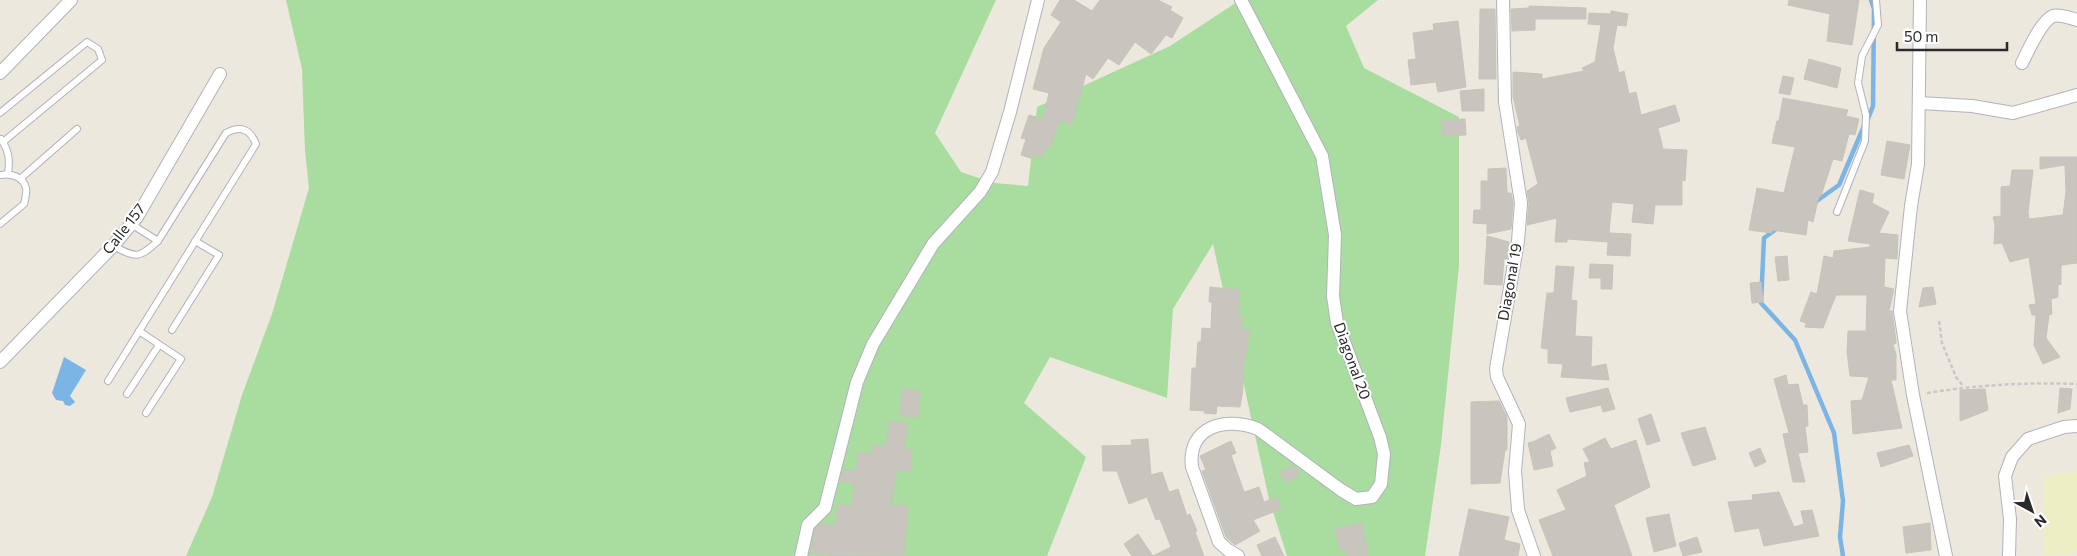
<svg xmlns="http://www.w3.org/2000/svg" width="2077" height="556" font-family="Commissioner,sans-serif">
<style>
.green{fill:#a9dda0}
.sand{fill:#eceec4}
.water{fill:#7ab5e5}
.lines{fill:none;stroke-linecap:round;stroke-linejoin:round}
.stream{stroke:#7ab5e5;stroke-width:4.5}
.building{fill:#c7c5be;stroke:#c7c4b8}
.service-casing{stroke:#b2b2bd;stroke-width:8}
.minor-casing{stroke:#b2b2bd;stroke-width:14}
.path{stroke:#c8c8c8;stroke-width:2.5;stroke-dasharray:4 2.5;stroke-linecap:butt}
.service{stroke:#fff;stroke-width:6}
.minor{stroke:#fff;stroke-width:12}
.labels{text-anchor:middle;stroke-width:4;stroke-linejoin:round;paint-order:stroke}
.street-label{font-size:15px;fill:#2b2b2b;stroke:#fff}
</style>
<rect width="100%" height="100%" fill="#ece8de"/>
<polygon class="green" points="286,0 996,0 935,133 961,172 994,183 1028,186 1037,107 1170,46 1240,0 1378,0 1346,26 1364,68 1459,117 1459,266 1441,445 1425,556 1287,556 1269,499 1213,244 1173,309 1167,398 1050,357 1024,403 1086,457 1047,556 186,556 212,497 242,395 272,314 309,188 305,151 302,69"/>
<polygon class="sand" points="2077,472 2077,552 2043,556 2043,476"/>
<polygon class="water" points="64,357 86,370 70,396 75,402 70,406 65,405 63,401 56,400 52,393"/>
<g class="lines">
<g class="stream">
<polyline points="1868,119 1873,106 1874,9 1871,0"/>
<polyline points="1814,203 1839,185 1864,126"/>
<polyline points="1779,227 1764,238 1761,303 1795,340 1834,433 1843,501 1840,537 1843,556"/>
</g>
</g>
<g class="building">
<polygon points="1060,0 1074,0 1092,11 1100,0 1158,0 1172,7 1170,10 1183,18 1172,38 1166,35 1151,54 1135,42 1119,65 1108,58 1093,79 1086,74 1072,124 1060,121 1050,147 1047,146 1043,157 1035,154 1033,159 1021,155 1026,139 1021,138 1029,115 1043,119 1049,93 1033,89 1044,48 1061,22 1051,15"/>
<polygon points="1789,0 1859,0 1852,45 1827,41 1830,14 1788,5"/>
<polygon points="1529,6 1586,8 1586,19 1535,19 1535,30 1512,31 1511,9 1529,8"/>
<polygon points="1480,9 1495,9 1496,79 1479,79"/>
<polygon points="1611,11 1628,14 1626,26 1617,25 1613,48 1619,73 1624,71 1629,94 1636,92 1641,115 1675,105 1680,121 1658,128 1663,149 1687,150 1685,181 1682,180 1682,205 1655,205 1653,224 1632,222 1634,204 1612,202 1608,242 1567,239 1567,242 1555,242 1557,218 1527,225 1529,203 1527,191 1538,184 1526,138 1521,140 1518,132 1517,127 1520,126 1513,97 1513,72 1542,74 1542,79 1584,71 1582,68 1595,62 1601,25 1588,24 1589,13 1611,14"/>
<polygon points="1458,21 1466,87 1438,92 1436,82 1411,85 1408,60 1416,59 1413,33 1434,30 1433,24"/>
<polygon points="1809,59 1841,68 1837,88 1804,79"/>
<polygon points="1783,76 1794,78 1790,95 1779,93"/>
<polygon points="1484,89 1484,111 1462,111 1460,91"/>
<polygon points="1783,98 1848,110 1846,116 1859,119 1855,135 1849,134 1842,161 1833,159 1821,196 1819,196 1813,222 1808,220 1806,235 1772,230 1772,233 1749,230 1757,188 1784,193 1795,147 1772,143 1777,121 1779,121"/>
<polygon points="1465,119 1466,135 1443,136 1442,120"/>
<polygon points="1887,141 1910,145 1904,179 1881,175"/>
<polygon points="2040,157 2077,157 2077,263 2061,265 2061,284 2058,285 2058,297 2051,299 2052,314 2049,315 2046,338 2060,357 2043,364 2034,345 2036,315 2032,315 2029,305 2036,304 2029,257 2010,262 2002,243 1994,244 1995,225 1993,217 2001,216 2001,187 2010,186 2012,170 2033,170 2028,213 2029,219 2063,215 2066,192 2065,165 2040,169"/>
<polygon points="1506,168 1507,193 1511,193 1513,203 1511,229 1487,234 1487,224 1473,223 1474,210 1481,210 1481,181 1488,181 1488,169"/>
<polygon points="1860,190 1874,194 1872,203 1889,212 1879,233 1898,235 1897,259 1885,258 1884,287 1894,289 1889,311 1892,311 1896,341 1896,343 1893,345 1896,354 1896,380 1891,380 1902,428 1853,434 1851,401 1862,400 1869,377 1850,376 1847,352 1848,331 1866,331 1867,295 1836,295 1823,328 1805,327 1806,323 1800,321 1811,292 1817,294 1824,256 1833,258 1834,251 1870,247 1870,244 1848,241"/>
<polygon points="1609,233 1631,234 1630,256 1607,255"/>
<polygon points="1487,236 1509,242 1507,259 1504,259 1502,285 1484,284"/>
<polygon points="1787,256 1789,280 1778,281 1775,257"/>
<polygon points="1590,264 1613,265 1612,289 1601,289 1601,278 1589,278"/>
<polygon points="1556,266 1574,267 1571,300 1577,301 1575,336 1592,337 1591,367 1606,364 1609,380 1561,377 1563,364 1548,363 1548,349 1541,348 1547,293 1554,293"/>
<polygon points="1761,282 1763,302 1752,303 1750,283"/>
<polygon points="1210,287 1240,290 1238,316 1242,316 1242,329 1249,330 1245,362 1243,362 1243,388 1240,407 1217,406 1216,414 1204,413 1205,411 1190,410 1192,368 1196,368 1198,342 1201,342 1202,328 1211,329 1212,302 1209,302"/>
<polygon points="1933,287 1936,304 1919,307 1923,288"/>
<polygon points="1786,375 1788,385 1798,384 1803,405 1807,405 1808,426 1805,426 1808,452 1798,453 1805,482 1793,482 1783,434 1789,433 1774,379"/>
<polygon points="1608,388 1615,409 1603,412 1601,405 1570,412 1566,398"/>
<polygon points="2060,388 2072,389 2070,409 2058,413"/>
<polygon points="902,389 920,391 918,417 900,416"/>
<polygon points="1985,389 1988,410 1960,421 1960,390"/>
<polygon points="1499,401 1507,417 1505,418 1507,418 1507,450 1505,450 1500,483 1471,484 1471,402"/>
<polygon points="1651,414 1660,441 1647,445 1638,419"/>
<polygon points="889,421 908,423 904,449 912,450 910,472 896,471 891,505 908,506 904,555 839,556 810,553 815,529 821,524 835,525 838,504 852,506 854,483 840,481 843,470 856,471 858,452 872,453 873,445 886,446"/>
<polygon points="1705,427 1716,459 1693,466 1681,433"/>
<polygon points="1549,434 1556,448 1550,451 1553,466 1534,470 1528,443 1535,441"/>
<polygon points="1605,438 1611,449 1636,440 1650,487 1614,505 1632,556 1553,556 1539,520 1566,510 1557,490 1587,476 1584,463 1590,462 1583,449"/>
<polygon points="1148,439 1151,475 1162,472 1169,492 1178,489 1187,516 1190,514 1197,531 1195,532 1204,556 1153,556 1171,547 1160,519 1156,520 1147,497 1129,504 1117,471 1103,471 1102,446 1132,445 1131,440"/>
<polygon points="1231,441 1236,453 1231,455 1244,492 1259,487 1264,502 1276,497 1281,509 1253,520 1260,531 1235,545 1226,537 1202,471 1206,470 1200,456"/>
<polygon points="1909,445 1913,456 1881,467 1877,453"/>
<polygon points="1760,448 1766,462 1755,467 1749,453"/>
<polygon points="1293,465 1300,474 1286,483 1280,473"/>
<polygon points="1779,492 1794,527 1804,524 1801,511 1812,510 1819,536 1764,546 1759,528 1735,532 1728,502 1753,500 1752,495"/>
<polygon points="1469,509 1509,517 1504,540 1520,544 1518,556 1459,556"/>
<polygon points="1669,514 1676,546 1654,552 1646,518"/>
<polygon points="1362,523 1368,556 1346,556 1345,549 1340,550 1335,529"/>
<polygon points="1930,523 1931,550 1906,553 1903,527"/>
<polygon points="1138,534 1153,556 1132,556 1124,544"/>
<polygon points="1275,537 1284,556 1262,556 1257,545"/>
<polygon points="1697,537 1702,552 1683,556 1679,543"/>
</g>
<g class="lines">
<g class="service-casing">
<g id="service">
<polyline points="0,113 87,42 98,49 102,60 3,142"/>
<path d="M1,139C9,151 10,160 8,173"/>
<path d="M0,175C10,173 23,176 26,188C27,193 25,200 24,204L0,224"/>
<polyline points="20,179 77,129"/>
<polyline points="1837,212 1865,141 1866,115 1858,83 1862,56 1878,25 1876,0"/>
<polyline points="131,224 158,241"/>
<polyline points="172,330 219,255 195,241"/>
<polyline points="139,331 181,359 146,413"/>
<path d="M108,381L256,144C250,129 241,125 226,133L158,241C138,259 137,258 113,246"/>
<polyline points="127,394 159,345"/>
</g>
</g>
<g class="minor-casing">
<g id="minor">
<polyline points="1503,0 1505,102 1521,203 1518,241 1496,369 1497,377 1519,424 1515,471 1518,510 1534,556"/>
<polyline points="1920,0 1918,164 1911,206 1900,311 1913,395 1946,556"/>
<path d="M2022,63C2028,51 2041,21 2053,16C2060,14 2070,18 2077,20"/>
<polyline points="0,73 71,0"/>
<polyline points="1920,103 1972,106 2013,113 2077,95"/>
<polyline points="0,362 113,246 137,217 220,74"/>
<polyline points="801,556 808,525 825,508 857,382 873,344 933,244 980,192 992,172 1010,112 1038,0"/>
<path d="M1238,556L1228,550L1219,542L1192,467C1187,427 1225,416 1258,429L1341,490L1356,499L1372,497L1381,484L1384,454L1380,437L1337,323L1333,296L1335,235L1322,156L1241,0"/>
<polyline points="2009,556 2010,519 2005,476 2012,457 2028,439 2064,427 2077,426"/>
</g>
</g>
<g class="path">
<polyline points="1939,321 1942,343 1956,377 1963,386"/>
<path d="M1927,393C1977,385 2026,382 2077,384"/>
</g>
<use href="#service" class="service"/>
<use href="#minor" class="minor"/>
</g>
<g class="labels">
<g class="street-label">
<text transform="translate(124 229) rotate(-52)" y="5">Calle 157</text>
<text transform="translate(1510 282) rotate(-80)" y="5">Diagonal 19</text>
<text transform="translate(1352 361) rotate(70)" y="5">Diagonal 20</text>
</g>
</g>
<g transform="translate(2032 511) rotate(140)" stroke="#ffffff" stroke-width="4" paint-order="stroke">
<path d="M0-4L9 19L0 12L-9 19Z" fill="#2b2b2b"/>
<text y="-8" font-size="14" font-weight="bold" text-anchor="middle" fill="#2b2b2b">N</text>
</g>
<path d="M1897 42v8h110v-8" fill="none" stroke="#2b2b2b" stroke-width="2.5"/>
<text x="1904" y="42" font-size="15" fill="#2b2b2b" stroke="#ffffff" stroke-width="4" paint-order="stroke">50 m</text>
</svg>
